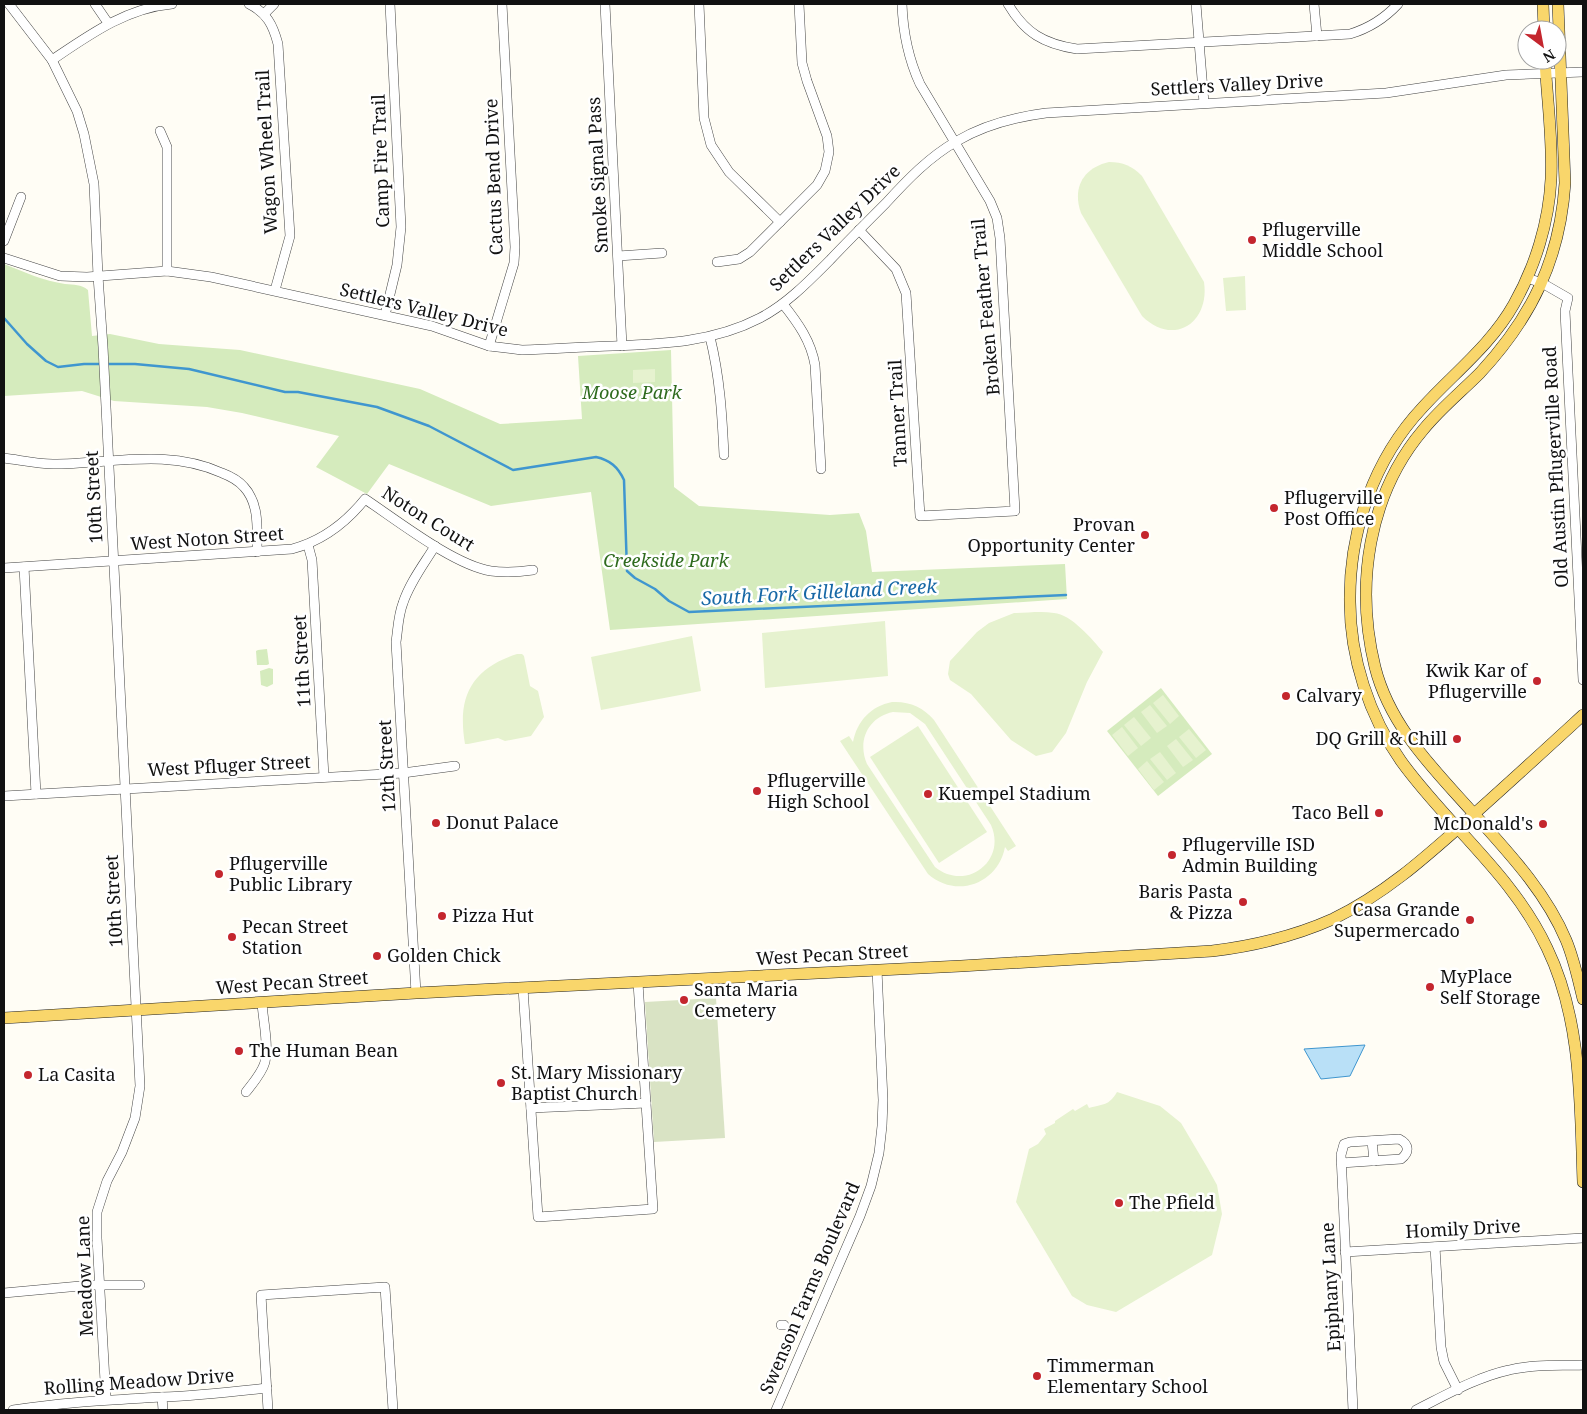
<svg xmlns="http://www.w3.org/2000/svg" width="1587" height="1414" font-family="'Noto Serif',serif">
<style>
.green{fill:#d5ebbd}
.cemetery{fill:#d9e3c4}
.pitch{fill:#e6f2cf;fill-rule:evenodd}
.water{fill:#b9e0f7;stroke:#3f96cf}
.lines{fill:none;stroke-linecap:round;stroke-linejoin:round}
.stream{stroke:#3f96cf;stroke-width:2.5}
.minor-casing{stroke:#444;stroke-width:10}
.major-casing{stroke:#222;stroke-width:12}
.minor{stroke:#fff;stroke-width:9}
.major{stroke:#f9d66b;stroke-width:11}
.poi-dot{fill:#c4262e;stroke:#fff;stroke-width:2}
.labels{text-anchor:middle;stroke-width:5;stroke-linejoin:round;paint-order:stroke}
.street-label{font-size:18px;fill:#111;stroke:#fff}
.poi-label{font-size:18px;fill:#111;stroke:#fff;text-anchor:start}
.park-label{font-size:18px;font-style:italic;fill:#2f6b1f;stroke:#fff}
.water-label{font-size:19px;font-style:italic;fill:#1768a6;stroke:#fff}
</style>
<rect width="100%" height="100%" fill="#fffdf5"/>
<g class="green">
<path d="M4,264C24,272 44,281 65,284C74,285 81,284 88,290L92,336L110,334L159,344L240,350L420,389L500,424L582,419L578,356L671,350L674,487L699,506L830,515L859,513L866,531L872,572L1065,564L1067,599L610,630L591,492L491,506L389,464L367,494L316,467L339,436L242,413L207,407L114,401L82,391L4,396Z"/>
<polygon points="267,649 269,664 267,665 257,665 256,651 258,650"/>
<polygon points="269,668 273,669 273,684 267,687 261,685 260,671"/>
<polygon points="1161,688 1212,754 1158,796 1107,731"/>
</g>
<polygon class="cemetery" points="716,998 725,1138 654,1142 645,1002"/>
<g class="pitch">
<path d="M1109,162C1123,162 1132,166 1142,176L1204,282C1210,323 1173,347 1142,316L1081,213C1072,188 1083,168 1109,162Z"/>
<polygon points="1245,276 1246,310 1226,311 1223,278"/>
<polygon points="655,369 655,382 633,383 633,370"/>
<path d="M1014,613C1027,613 1041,611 1054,613C1071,614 1093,640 1103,652L1087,682L1066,733L1052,752L1036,756L1011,740L971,694L950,680L948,674L950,661L977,632L989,623Z"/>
<polygon points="885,621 888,676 765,688 762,633"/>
<polygon points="692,636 701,691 601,710 591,657"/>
<path d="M517,654H522L524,656L530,686L538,691L544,717L531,736L505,741L498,738L468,744H465C457,697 471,669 517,654Z"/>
<polygon points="1163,695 1179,716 1170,724 1153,703"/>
<path d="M892,702C909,701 923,707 934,720L1016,846L1008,851L1005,847C998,884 956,899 928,874L840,741L849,736L853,742C857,721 871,706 892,702ZM893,712L910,713L925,724L991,825C1007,861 966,892 935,867L867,764C857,741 868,717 893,712Z"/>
<polygon points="1150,705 1167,726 1157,733 1141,712"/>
<polygon points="1134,717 1151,738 1141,746 1124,725"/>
<polygon points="918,726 987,832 939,863 870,757"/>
<polygon points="1122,727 1138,748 1128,756 1112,735"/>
<polygon points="1189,729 1206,750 1196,758 1179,737"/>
<polygon points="1176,739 1193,760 1183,767 1167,746"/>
<polygon points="1160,752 1176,773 1167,780 1150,759"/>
<polygon points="1147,761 1164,782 1154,790 1138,769"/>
<path d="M1117,1092L1160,1106L1181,1123L1207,1167L1217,1185L1222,1214L1212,1255L1116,1312L1087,1305L1072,1296L1016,1202L1029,1149L1038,1144L1046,1134L1044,1129L1055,1123V1121L1073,1109L1075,1111L1087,1104L1089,1108C1103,1104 1109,1106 1117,1092Z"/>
</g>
<polygon class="water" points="1365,1045 1350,1076 1321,1079 1304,1049"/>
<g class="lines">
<path class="stream" d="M4,318L27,344L46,361L58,367L84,364H135L189,369L285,392H298L377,407L429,426L513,470L596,457C610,460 618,467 624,480L627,571L635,578L655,589L669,601L689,612L1066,595"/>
<g class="minor-casing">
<g id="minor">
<polyline points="9,4 52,60 77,111 84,134 94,184 98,276 103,347 140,1086 135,1118 122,1152 107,1181 97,1212 97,1238 106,1399"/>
<polyline points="95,4 108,23"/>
<path d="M249,4C267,13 273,25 278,44L290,236L275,290"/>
<polyline points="605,4 622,346"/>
<polyline points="699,4 704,118 711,145 729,172 780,222"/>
<path d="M1008,4C1025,33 1044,44 1077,49L1350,34C1370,28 1384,19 1398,4"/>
<polyline points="1196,4 1204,103"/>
<polyline points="1314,4 1317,36"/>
<polyline points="264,14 274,4"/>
<path d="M52,60C89,35 126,8 172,4"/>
<polyline points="160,131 167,147 167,271"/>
<path d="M859,230L896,269L906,293L920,516L1015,511L1000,238L997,218L990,201L920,84C908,58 903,33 902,4"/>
<polyline points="4,241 21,197"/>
<polyline points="618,256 662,253"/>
<path d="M4,258L60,276L87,277L167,271L211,277L432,326L489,346L522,350C552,349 582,347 613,346C664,344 714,342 760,318C787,304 809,281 830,260C848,241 867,222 886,203C907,180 929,157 957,141C984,125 1015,117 1046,113L1386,93L1506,75L1583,72"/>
<polyline points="717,262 739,259 750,252 817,185 825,171 829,152 827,136 807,81 802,63 799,4"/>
<polyline points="1527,278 1542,283 1568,298 1565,311 1583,680"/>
<path d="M783,304C798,323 811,341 815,365L821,469"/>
<polyline points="385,315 397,265 401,227 390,4"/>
<path d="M710,337C720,378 722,414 724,455"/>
<polyline points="489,346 514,263 515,247 502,4"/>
<path d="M4,458C20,460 37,464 53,464C110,464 167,448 222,473C230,476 238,480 244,487C260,504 257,531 257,552"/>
<polyline points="308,545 312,560 324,777"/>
<polyline points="24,567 36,794"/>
<path d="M4,568L292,549C322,541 345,524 365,499C398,521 454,565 491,571C505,573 519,572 533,570"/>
<polyline points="4,796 403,773 455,766"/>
<polyline points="523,988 538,1217 653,1209 638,983"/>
<path d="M416,993L396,642C398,629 398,616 403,603C410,582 424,564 435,546"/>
<path d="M246,1092C253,1083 262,1073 265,1062C269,1045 263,1020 262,1003"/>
<polyline points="531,1108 646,1103"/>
<polyline points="1372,1141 1374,1161"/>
<path d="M1341,1163L1401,1159C1410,1152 1409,1144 1399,1139L1350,1142L1344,1144L1341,1155L1353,1410"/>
<polyline points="1435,1247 1441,1347 1444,1362 1458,1390"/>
<polyline points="1345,1252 1583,1238"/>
<polyline points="4,1293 91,1285 140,1285"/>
<polyline points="781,1325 784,1325"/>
<polyline points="162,1397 163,1410"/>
<path d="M13,1410C63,1402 111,1400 161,1397C196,1396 232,1392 267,1388"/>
<polyline points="268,1410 261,1295 385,1287 393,1410"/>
<polyline points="776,1410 860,1216 871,1186 879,1153 882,1126 883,1100 877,970"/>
<path d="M1416,1410C1446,1395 1477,1377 1509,1370C1533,1364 1559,1366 1583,1365"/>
</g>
</g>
<g class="major-casing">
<g id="major">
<polyline points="1543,4 1544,30"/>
<path d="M1558,4L1565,183C1560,259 1532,317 1480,373C1461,392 1440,409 1423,430C1368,495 1355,586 1375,667C1390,727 1434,769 1474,814C1508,852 1546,892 1566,940C1574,959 1578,979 1583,999"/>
<path d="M1545,60C1547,99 1553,140 1551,179C1549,222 1535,267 1514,304C1491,345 1454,373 1423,407C1374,459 1349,531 1350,602C1350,657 1369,716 1401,761C1447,825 1513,875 1547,948C1582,1020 1580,1103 1583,1182"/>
<path d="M4,1018L416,993L961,966L1212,951C1253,946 1295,936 1333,919C1387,893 1429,854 1473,815C1510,782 1547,748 1583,715"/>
</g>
</g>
<use href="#minor" class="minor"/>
<use href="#major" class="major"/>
</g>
<g class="poi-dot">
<circle cx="1252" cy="240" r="5"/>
<circle cx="1274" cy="508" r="5"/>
<circle cx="1145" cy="535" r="5"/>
<circle cx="1537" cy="681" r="5"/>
<circle cx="1286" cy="696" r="5"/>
<circle cx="1457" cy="739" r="5"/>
<circle cx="757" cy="791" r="5"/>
<circle cx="928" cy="794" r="5"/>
<circle cx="1379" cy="813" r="5"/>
<circle cx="436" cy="823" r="5"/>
<circle cx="1543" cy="824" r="5"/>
<circle cx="1172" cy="855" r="5"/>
<circle cx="219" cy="874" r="5"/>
<circle cx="1243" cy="902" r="5"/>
<circle cx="442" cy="916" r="5"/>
<circle cx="1470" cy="920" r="5"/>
<circle cx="232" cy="937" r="5"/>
<circle cx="377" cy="956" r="5"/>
<circle cx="1430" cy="987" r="5"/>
<circle cx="684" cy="1000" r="5"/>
<circle cx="239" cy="1051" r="5"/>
<circle cx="28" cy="1075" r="5"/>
<circle cx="501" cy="1083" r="5"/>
<circle cx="1119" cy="1203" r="5"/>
<circle cx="1037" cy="1376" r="5"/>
</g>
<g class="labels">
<g class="street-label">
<text transform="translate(1237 85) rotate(-3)" y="6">Settlers Valley Drive</text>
<text transform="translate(267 152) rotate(-93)" y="6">Wagon Wheel Trail</text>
<text transform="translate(381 161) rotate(-92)" y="6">Camp Fire Trail</text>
<text transform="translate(598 175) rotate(-93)" y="6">Smoke Signal Pass</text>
<text transform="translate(494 177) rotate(-92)" y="6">Cactus Bend Drive</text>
<text transform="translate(835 228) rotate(-44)" y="6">Settlers Valley Drive</text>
<text transform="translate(986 307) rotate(-95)" y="6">Broken Feather Trail</text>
<text transform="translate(424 310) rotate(14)" y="6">Settlers Valley Drive</text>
<text transform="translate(898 413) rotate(-93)" y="6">Tanner Trail</text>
<text transform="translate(1556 467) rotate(-93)" y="6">Old Austin Pflugerville Road</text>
<text transform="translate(94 497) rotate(-93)" y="6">10th Street</text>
<text transform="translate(428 519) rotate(32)" y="6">Noton Court</text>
<text transform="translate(207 539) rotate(-4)" y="6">West Noton Street</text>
<text transform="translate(302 661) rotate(-93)" y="6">11th Street</text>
<text transform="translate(229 766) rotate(-3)" y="6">West Pfluger Street</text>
<text transform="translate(387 766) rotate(-93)" y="6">12th Street</text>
<text transform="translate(114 901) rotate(-93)" y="6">10th Street</text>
<text transform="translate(832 955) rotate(-3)" y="6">West Pecan Street</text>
<text transform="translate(292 983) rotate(-4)" y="6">West Pecan Street</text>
<text transform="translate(1463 1229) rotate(-3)" y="6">Homily Drive</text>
<text transform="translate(85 1276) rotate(-92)" y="6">Meadow Lane</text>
<text transform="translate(1331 1287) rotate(-93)" y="6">Epiphany Lane</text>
<text transform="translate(810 1288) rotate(-67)" y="6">Swenson Farms Boulevard</text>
<text transform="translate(139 1382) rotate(-4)" y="6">Rolling Meadow Drive</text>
</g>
<g class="poi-label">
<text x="1262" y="236">Pflugerville<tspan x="1262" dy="21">Middle School</tspan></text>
<text x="1284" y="504">Pflugerville<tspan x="1284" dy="21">Post Office</tspan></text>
<text x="1135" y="531" text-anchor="end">Provan<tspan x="1135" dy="21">Opportunity Center</tspan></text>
<text x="1527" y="677" text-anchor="end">Kwik Kar of<tspan x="1527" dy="21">Pflugerville</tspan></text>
<text x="1296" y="702">Calvary</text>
<text x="1447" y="745" text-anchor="end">DQ Grill &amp; Chill</text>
<text x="767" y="787">Pflugerville<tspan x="767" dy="21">High School</tspan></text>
<text x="938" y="800">Kuempel Stadium</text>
<text x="1369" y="819" text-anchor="end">Taco Bell</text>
<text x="446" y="829">Donut Palace</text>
<text x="1533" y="830" text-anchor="end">McDonald's</text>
<text x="1182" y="851">Pflugerville ISD<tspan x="1182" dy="21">Admin Building</tspan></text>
<text x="229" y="870">Pflugerville<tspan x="229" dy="21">Public Library</tspan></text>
<text x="1233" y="898" text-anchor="end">Baris Pasta<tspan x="1233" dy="21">&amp; Pizza</tspan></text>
<text x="1460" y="916" text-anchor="end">Casa Grande<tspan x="1460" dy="21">Supermercado</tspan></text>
<text x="452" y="922">Pizza Hut</text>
<text x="242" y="933">Pecan Street<tspan x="242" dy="21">Station</tspan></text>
<text x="387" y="962">Golden Chick</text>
<text x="1440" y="983">MyPlace<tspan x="1440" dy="21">Self Storage</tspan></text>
<text x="694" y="996">Santa Maria<tspan x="694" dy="21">Cemetery</tspan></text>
<text x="249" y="1057">The Human Bean</text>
<text x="511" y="1079">St. Mary Missionary<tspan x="511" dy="21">Baptist Church</tspan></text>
<text x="38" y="1081">La Casita</text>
<text x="1129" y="1209">The Pfield</text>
<text x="1047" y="1372">Timmerman<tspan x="1047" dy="21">Elementary School</tspan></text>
</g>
<g class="park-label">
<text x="632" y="399">Moose Park</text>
<text x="666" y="567">Creekside Park</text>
</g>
<g class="water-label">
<text transform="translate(819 592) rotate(-3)" y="7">South Fork Gilleland Creek</text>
</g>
</g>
<rect width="1587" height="1414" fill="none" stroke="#111111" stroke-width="10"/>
<g transform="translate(1542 45) rotate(148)"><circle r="24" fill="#ffffff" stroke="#a0a0a0"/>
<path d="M0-4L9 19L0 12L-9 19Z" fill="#c4262e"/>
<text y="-8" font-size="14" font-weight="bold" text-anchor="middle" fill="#111111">N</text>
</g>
</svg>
